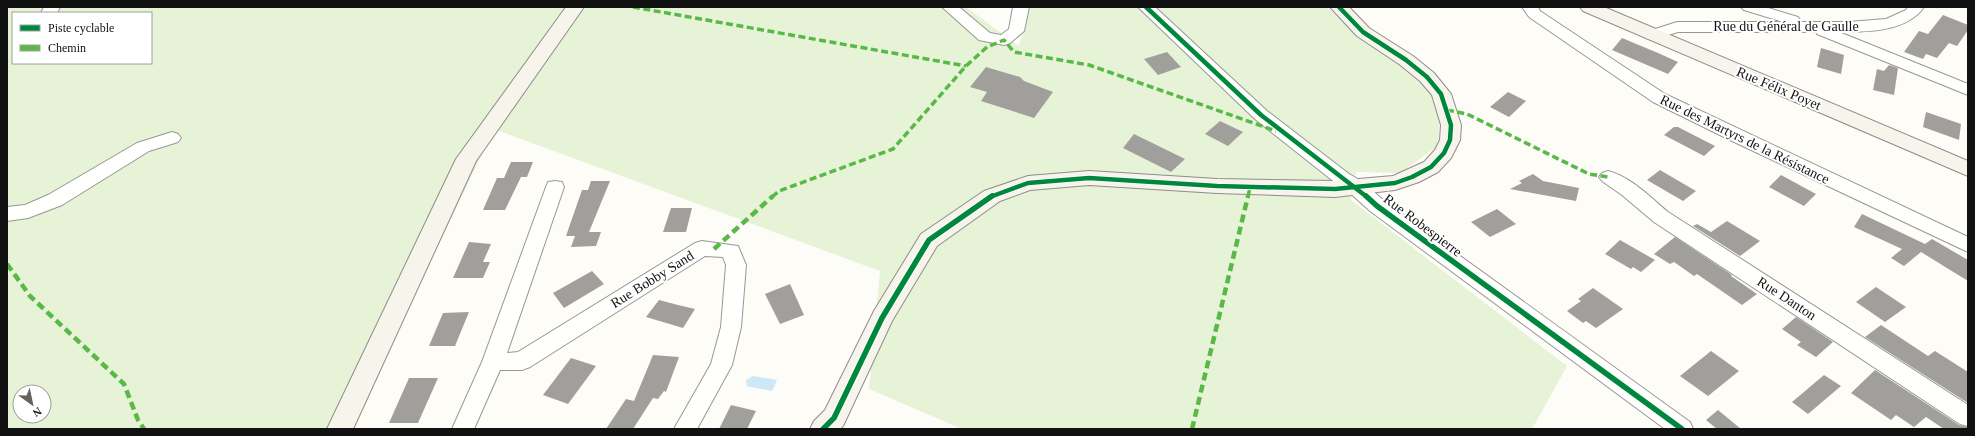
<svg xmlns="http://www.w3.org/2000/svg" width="1975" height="436" font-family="'Times New Roman',serif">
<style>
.green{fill:#e7f3d7;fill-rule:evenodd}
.water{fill:#cde8f7}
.building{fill:#a19f9c}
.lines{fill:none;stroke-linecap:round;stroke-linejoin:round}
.street-casing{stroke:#979795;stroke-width:2}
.secondary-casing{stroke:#8e8d8b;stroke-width:2}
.street{fill:#fffffe;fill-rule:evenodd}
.secondary{fill:#f6f4eb;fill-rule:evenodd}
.quiet-far1{stroke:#58b947;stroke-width:3.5;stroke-dasharray:7 3.5;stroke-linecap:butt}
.quiet{stroke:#58b947;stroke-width:4.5;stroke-dasharray:8 4.5;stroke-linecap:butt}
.cycleway-far1-casing{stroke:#fff;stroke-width:6}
.cycleway-casing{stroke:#fff;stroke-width:8}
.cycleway-far1{stroke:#00873e;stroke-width:4.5}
.cycleway{stroke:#00873e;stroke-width:5.5}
.labels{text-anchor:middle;stroke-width:4;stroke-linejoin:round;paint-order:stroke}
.street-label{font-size:14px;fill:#111;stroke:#fff}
</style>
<rect width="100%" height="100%" fill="#fdfcf7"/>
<path class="green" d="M7,7H966L1019,46L1030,7H1326L1432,89L1440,114L1438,146L1400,173L1356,172L1351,200L1567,366L1532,429H962L869,389L880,271L494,129L351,429H7ZM13,13H151V63H13ZM20,392H44V416H20Z"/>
<polygon class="water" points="753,376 777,380 772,391 747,386 746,380"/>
<g class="building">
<polygon points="1943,15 1968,25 1968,30 1957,46 1949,43 1937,58 1926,54 1923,59 1904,52 1919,31 1928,34"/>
<polygon points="1622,38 1658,53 1678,62 1668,74 1612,50"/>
<polygon points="1821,48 1844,55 1841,74 1817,67"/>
<polygon points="1167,52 1181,67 1158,75 1144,59"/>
<polygon points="1889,65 1898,68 1894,95 1873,90 1877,69 1884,71"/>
<polygon points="986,67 1020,77 1024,81 1053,92 1034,118 981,101 987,92 970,87"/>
<polygon points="1508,92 1526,101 1509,117 1490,107"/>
<polygon points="1926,112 1961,124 1959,140 1923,127"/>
<polygon points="1220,121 1243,132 1228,146 1205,134"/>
<polygon points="1674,127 1678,127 1715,146 1704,156 1664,135"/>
<polygon points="1134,134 1185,159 1171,172 1123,148"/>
<polygon points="511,162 533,162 527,177 521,177 505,210 483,210 497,178 504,178"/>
<polygon points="1660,170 1677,180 1696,191 1683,201 1647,180"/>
<polygon points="1533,174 1543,181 1579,188 1576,201 1510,189 1522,183 1519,181"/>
<polygon points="1781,175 1816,194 1804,206 1769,187"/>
<polygon points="591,181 610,181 589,232 601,232 596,246 571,247 575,236 566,236 582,190 588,190"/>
<polygon points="671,208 692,208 686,232 663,232"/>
<polygon points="1497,209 1516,224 1490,237 1471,222"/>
<polygon points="1862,214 1925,244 1932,239 1968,260 1968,281 1921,252 1904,266 1891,258 1902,249 1854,227"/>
<polygon points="1727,221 1760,241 1740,256 1693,226 1697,224 1711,232"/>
<polygon points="1675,237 1732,275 1731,276 1757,294 1742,305 1697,274 1694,276 1674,262 1670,264 1654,254"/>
<polygon points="1620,240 1655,260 1641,272 1633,267 1631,269 1605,254"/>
<polygon points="469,242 491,244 483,262 490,262 483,278 453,278"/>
<polygon points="592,271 604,284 564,308 553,293"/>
<polygon points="790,284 804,315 780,324 765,294"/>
<polygon points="1876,287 1906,307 1885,322 1856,302"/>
<polygon points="1593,288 1623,309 1596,328 1586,321 1583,323 1567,311 1581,301 1578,299"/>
<polygon points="659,300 678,305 695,309 683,328 646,317"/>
<polygon points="469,312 455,346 429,346 443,313"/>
<polygon points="1796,317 1833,342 1816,357 1797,345 1801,342 1782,329"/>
<polygon points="1881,325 1928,356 1935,351 1968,372 1968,403 1865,337"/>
<polygon points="1711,351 1739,371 1708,396 1680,376"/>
<polygon points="653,355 679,357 666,392 664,391 658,399 653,398 633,429 606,429 626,399 634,401"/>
<polygon points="571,358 596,366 568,404 543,395"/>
<polygon points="1875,370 1959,425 1968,427 1968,429 1944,429 1926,417 1914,427 1896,415 1891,420 1851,393"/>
<polygon points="1824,375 1841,386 1808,414 1792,402"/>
<polygon points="409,378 438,378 418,423 389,423"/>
<polygon points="731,405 756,411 747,429 719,429"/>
<polygon points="1718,410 1741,429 1717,429 1706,420"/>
</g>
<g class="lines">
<g class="street-casing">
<g id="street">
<polygon points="44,7 60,7 57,13 41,13"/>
<polygon points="942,7 959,7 990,33 1001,35 1009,29 1013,7 1029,7 1024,31 1010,43 1004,45 979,40"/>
<polygon points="1138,7 1155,7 1267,111 1349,174 1363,182 1384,201 1690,422 1693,429 1665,429 1370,211 1349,192 1337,184 1255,119"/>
<polygon points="1522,7 1538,7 1540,11 1665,94 1968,237 1968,252 1730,140 1653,102 1529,17"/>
<path d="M1741,7H1765L1798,17L1800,20L1798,22H1848L1886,19L1906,10L1908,7H1924C1907,32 1866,32 1839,32L1968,84V95L1817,34L1816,32H1678L1652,40L1646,38L1644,35L1646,32L1677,22H1783L1744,10Z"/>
<polygon points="172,132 178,134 181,138 178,142 149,151 62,205 28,218 7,221 7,207 25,205 48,195 137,143"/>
<path d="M1608,171C1631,177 1650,197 1668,212L1968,405V426L1960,424L1654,222L1622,195L1602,181L1599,177L1602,173Z"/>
<polygon points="555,181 562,182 564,187 507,353 518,352 695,243 702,241 738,246 746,265 741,327 732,365 697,429 674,429 711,364 721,327 726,265 723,257 705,256 530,367 522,370 500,370 474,429 452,429 482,362 546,187 548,182"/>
</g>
</g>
<g class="secondary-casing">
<g id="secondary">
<polygon points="566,7 584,7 476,161 353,429 327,429 456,159"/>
<polygon points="1330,7 1349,7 1369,28 1413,56 1434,73 1451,94 1461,125 1460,140 1451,158 1438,172 1419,182 1395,190 1335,197 1217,193 1089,185 1030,190 1000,201 937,246 892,321 843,426 840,429 810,429 814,421 825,410 874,311 921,234 984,191 1028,176 1089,171 1217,179 1335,181 1393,176 1424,162 1435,150 1440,140 1441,125 1432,95 1420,81 1399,64 1357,36"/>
<polygon points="1580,7 1604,7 1968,161 1968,176 1583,11"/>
</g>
</g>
<use href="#street" class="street"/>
<use href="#secondary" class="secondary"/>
<g class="quiet-far1">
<polyline points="633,7 966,66"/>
<polyline points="1447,110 1467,114 1589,174 1608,177"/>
<polyline points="772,197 779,191 893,149 966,66 987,47 1004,40 1014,52 1089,65 1276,131"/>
<polyline points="1248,197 1250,187"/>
</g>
<g class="quiet">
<polyline points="714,249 773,196"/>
<polyline points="7,264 30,296 124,384 138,420 144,429"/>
<polyline points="1192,429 1248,196"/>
</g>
<g class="cycleway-far1-casing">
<g id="cycleway-far1">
<polyline points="1146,7 1261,115 1367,197"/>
<polyline points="990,197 1028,183 1089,178 1217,186 1335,189 1395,183 1412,177 1431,167 1444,153 1450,140 1451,125 1441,94 1427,77 1406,60 1363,32 1339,7"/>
</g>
</g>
<g class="cycleway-casing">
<g id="cycleway">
<polyline points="1366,196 1377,206 1682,429"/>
<polyline points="823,429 834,418 882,318 929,240 992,196"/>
</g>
</g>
<use href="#cycleway-far1" class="cycleway-far1"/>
<use href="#cycleway" class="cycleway"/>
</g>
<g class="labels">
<g class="street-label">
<text x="1786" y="31">Rue du Général de Gaulle</text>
<text transform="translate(1779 88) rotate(23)" y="5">Rue Félix Poyet</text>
<text transform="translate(1745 139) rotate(26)" y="5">Rue des Martyrs de la Résistance</text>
<text transform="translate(1423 225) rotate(37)" y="5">Rue Robespierre</text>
<text transform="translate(652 279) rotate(-32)" y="5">Rue Bobby Sand</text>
<text transform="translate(1787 298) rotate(33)" y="5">Rue Danton</text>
</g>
</g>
<rect width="1975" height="436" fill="none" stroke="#111111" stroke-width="16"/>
<rect x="12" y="12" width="140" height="52" fill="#ffffff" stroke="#a0a0a0"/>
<rect x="20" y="25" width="20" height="6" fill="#00873e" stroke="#a0a0a0"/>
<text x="48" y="32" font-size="12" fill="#111111">Piste cyclable</text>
<rect x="20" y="45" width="20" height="6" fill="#58b947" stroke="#a0a0a0"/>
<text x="48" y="52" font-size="12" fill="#111111">Chemin</text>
<g transform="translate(32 404) rotate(147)"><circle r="19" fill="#ffffff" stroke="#a0a0a0"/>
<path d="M0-3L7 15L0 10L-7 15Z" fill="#646362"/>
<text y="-6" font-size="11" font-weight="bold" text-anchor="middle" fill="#111111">N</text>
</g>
</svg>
